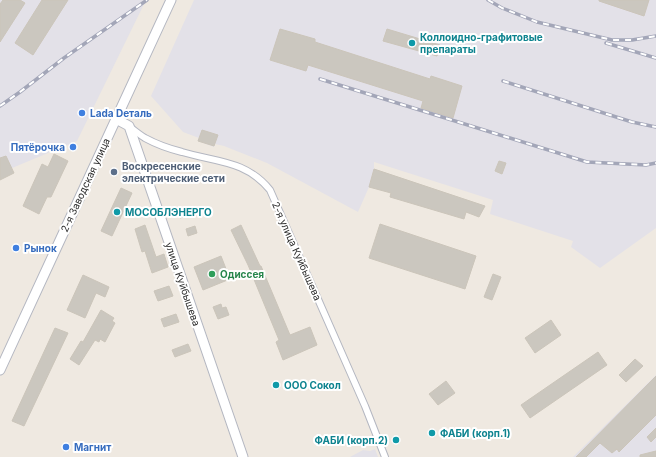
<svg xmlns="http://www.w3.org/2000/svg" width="656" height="457" font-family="Inter,sans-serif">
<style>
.industrial{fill:#e3e1e8}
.building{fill:#cbc7bf;stroke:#cbc5ba}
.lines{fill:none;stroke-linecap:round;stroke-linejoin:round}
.street-casing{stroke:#b4b7c1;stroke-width:8}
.secondary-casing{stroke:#b4b7c1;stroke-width:11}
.street{stroke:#fff;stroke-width:6}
.secondary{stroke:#fff;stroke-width:9}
.rail-casing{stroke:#a3a6b8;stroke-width:3.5}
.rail{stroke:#fff;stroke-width:2;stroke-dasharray:6;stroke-linecap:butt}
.culture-dot{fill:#0f9aa8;stroke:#fff;stroke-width:1.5}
.shop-dot{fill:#3f7fe0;stroke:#fff;stroke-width:1.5}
.service-dot{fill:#5c6f8a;stroke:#fff;stroke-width:1.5}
.leisure-dot{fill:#2e9e5b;stroke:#fff;stroke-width:1.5}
.labels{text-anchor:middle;stroke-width:4;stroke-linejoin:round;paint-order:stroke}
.culture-label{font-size:10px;font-weight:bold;fill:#0d838f;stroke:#fff;text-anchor:start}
.shop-label{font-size:10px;font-weight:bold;fill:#366cbe;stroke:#fff;text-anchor:start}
.service-label{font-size:10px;font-weight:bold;fill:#4e5e75;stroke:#fff;text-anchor:start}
.street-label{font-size:10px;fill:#2e2e2e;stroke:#fff}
.leisure-label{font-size:10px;font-weight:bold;fill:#27864d;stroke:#fff;text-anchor:start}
</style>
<rect width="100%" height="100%" fill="#efe9e1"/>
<g class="industrial">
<polygon points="0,0 146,0 77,141 0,173"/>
<polygon points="194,0 656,0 656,228 600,268 571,247 573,241 490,214 493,200 374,162 374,169 369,187 358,212 267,163 224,146 215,144 214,147 198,141 199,138 183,132 151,96"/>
<polygon points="656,375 656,457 573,457"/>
<polygon points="375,449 378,457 350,457 363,450 370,451"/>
</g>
<g class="building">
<polygon points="3,0 20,0 25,3 0,42 0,4"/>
<polygon points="42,0 68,0 33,55 15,43"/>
<polygon points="599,0 649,0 644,16 599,1"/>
<polygon points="280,29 315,39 315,42 430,79 431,76 462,86 453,118 421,108 423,101 308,65 306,71 270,60"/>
<polygon points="387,29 440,45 437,56 383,41"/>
<polygon points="202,130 218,135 214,146 198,141"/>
<polygon points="54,154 68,161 51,197 47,197 39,214 23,206 42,164 48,167"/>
<polygon points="6,156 14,173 0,180 0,158"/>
<polygon points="499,161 506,163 502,174 495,171"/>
<polygon points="374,169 485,206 479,217 466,212 464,219 390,197 391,193 369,187"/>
<polygon points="121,188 132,193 112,236 101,231"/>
<polygon points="184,207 187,216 180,218 177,209"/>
<polygon points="380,224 476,256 465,289 369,258"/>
<polygon points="145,225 156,257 164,254 168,267 152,273 145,251 142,252 135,229"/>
<polygon points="241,225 260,266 261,266 290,335 310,327 317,345 283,360 276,342 279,340 248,265 231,230"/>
<polygon points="195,226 197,233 188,236 186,229"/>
<polygon points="221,256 230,279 203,290 194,267"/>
<polygon points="493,274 501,277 492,300 484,297"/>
<polygon points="83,275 109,287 105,297 96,293 85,318 67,310"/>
<polygon points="169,286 173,296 158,301 154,291"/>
<polygon points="221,304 222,308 226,307 229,315 218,319 213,307"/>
<polygon points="101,310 114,318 112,321 115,323 105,342 100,339 99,342 95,340 79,365 70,359 81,341 83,342"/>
<polygon points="176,314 179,322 164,327 161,319"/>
<polygon points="551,320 561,335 535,353 525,338"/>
<polygon points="55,328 68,333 24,426 12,421"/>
<polygon points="188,344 191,351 175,357 172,350"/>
<polygon points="598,352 607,365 530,418 521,405"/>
<polygon points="635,359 643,366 626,382 619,375"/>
<polygon points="656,376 656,415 619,452 617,449 612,453 600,443 586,457 576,457"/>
<polygon points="446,381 455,393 438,405 429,394"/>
<polygon points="656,428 656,437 651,442 647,437"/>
<polygon points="656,451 656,457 640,457 640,455"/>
</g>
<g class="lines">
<g class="street-casing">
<path id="street" d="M130,127C135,131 140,135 145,138C156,144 170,149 182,152C215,162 246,160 270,190L365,406L385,457"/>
</g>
<g class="secondary-casing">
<g id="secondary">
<polyline points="116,119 129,126 243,457"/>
<polyline points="0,370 171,0"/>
</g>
</g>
<use href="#street" class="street"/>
<use href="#secondary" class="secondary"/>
<g class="rail-casing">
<g id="rail">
<polyline points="488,0 502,8 537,22 612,40 632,40 656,36"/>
<polyline points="606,43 656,58"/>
<polyline points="320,79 587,162 646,165 656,163"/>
<polyline points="503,81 632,122 656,127"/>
<polyline points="0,106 20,92 64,58 147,0"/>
</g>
</g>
<use href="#rail" class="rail"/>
</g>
<g class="culture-dot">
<circle cx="412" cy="43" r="4"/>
<circle cx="117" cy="212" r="4"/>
<circle cx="276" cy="385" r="4"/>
<circle cx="432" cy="433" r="4"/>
<circle cx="396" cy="440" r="4"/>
</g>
<g class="shop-dot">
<circle cx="82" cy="113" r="4"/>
<circle cx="73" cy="147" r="4"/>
<circle cx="16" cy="248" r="4"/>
<circle cx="66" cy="447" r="4"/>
</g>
<circle class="service-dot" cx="114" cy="172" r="4"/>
<circle class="leisure-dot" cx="212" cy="274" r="4"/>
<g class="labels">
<g class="culture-label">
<text x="420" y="41">Коллоидно-графитовые<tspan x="420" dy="12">препараты</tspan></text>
<text x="125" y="216">МОСОБЛЭНЕРГО</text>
<text x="284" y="389">ООО Сокол</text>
<text x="440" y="437">ФАБИ (корп.1)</text>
<text x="388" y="444" text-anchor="end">ФАБИ (корп.2)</text>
</g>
<g class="shop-label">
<text x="90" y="117">Lada Dеталь</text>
<text x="65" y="151" text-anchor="end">Пятёрочка</text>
<text x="24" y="252">Рынок</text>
<text x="74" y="451">Магнит</text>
</g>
<g class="service-label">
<text x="122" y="170">Воскресенские<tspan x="122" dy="12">электрические сети</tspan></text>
</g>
<g class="street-label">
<text transform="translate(85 185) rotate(-65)" y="4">2-я Заводская улица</text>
<text transform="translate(297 251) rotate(66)" y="4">2-я улица Куйбышева</text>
<text transform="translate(183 284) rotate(71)" y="4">улица Куйбышева</text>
</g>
<g class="leisure-label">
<text x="220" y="278">Одиссея</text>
</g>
</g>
</svg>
